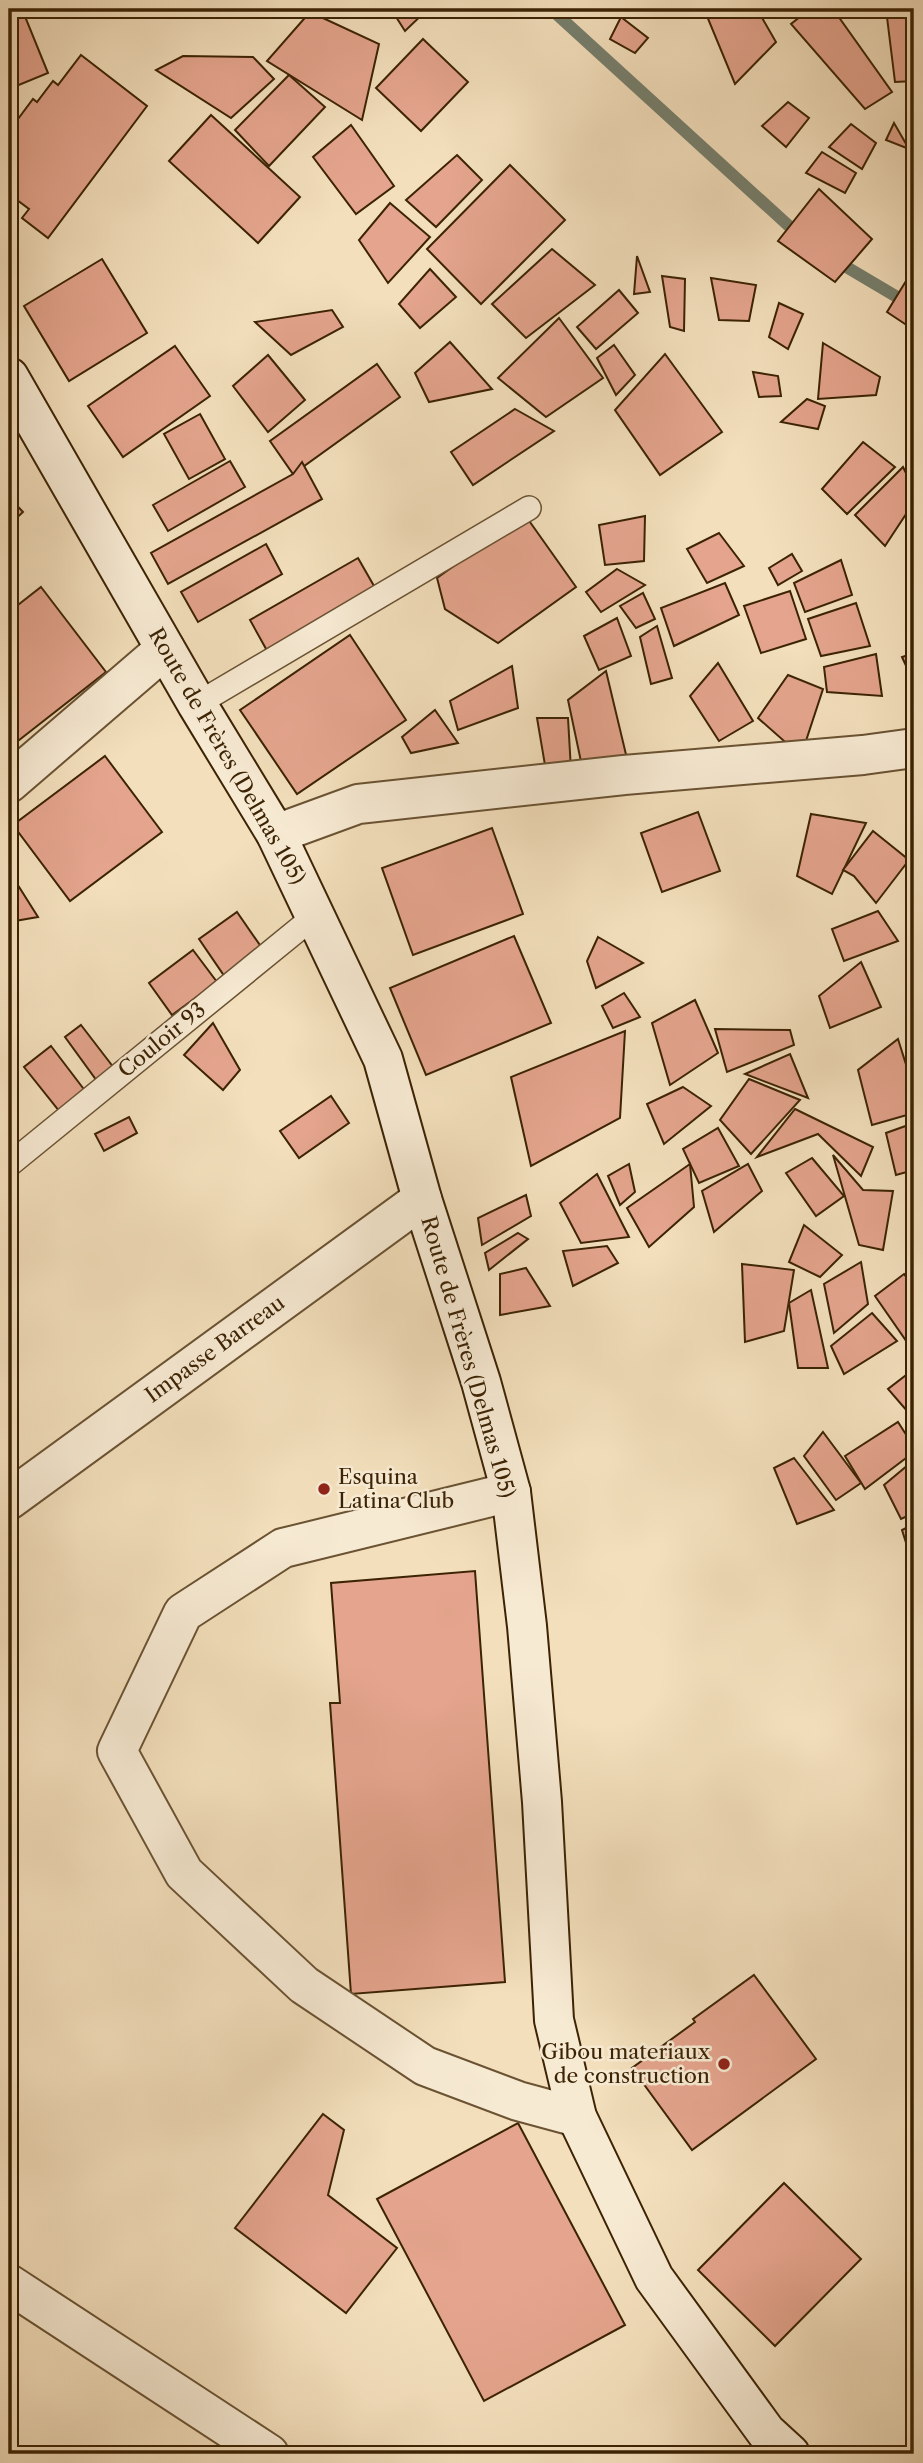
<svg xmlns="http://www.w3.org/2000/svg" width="923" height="2463" font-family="'Libre Caslon Text',serif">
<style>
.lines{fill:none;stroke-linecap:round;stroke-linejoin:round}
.stream{stroke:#767f6e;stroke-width:12}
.building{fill:#e4a48d;stroke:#3c2304;stroke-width:2}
.lane-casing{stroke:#6a5232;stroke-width:26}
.street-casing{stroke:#6a5232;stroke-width:42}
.secondary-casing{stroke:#3c2304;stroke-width:42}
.lane{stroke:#f7ead3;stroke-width:23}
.street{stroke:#f7ead3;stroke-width:38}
.secondary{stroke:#f7ead3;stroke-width:38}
.poi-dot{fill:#8f2418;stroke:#f7ead3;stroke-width:2.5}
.labels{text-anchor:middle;stroke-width:5;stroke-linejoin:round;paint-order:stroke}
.street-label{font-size:21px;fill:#3c2304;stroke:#f7ead3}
.poi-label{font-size:21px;fill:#3c2304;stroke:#f7ead3;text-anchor:start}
</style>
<rect width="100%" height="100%" fill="#f3dfbc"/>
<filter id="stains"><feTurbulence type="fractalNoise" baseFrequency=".00286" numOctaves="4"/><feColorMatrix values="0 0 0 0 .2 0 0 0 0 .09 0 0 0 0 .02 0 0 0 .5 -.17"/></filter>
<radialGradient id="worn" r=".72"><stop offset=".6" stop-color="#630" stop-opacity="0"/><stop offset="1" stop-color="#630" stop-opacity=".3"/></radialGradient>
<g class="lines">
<g class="stream">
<polyline points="551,9 801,237"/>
<polyline points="833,259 914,307"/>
</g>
</g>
<g class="building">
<polygon points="12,9 22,9 48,73 9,89 9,10"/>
<polygon points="391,9 428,9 405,31"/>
<polygon points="704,9 757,9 776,42 735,84"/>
<polygon points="810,9 833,9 892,92 865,109 791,24"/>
<polygon points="886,9 914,9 914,81 895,82"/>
<polygon points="310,12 379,44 362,120 267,61"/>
<polygon points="621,17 648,38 635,53 610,39"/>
<polygon points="423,39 468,82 421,131 376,88"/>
<polygon points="81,55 147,106 48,238 22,218 29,209 9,194 9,122 11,119 15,123 33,99 37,102 53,81 58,85"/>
<polygon points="183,56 253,57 274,79 231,118 156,70"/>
<polygon points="289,75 325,107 269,166 235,130"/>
<polygon points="788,102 809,118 786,147 762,126"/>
<polygon points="211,115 300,197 258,243 169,161"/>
<polygon points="894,123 909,149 886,140"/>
<polygon points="851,124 876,143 862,169 829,147"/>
<polygon points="351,125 394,186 356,214 313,157"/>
<polygon points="822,152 856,173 845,193 806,173"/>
<polygon points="457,155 482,180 436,227 406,200"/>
<polygon points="510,165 565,220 481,304 427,249"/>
<polygon points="819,189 872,239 835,282 778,241"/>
<polygon points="390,203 430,237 388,283 359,240"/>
<polygon points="552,249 595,285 526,338 492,304"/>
<polygon points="637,256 650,292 634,294"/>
<polygon points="102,259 147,333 69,381 24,306"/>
<polygon points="914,268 914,330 887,312"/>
<polygon points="430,269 456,297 420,328 399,304"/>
<polygon points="662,276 685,279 684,331 670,327"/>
<polygon points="711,278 756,285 749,321 719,320"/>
<polygon points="619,290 638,313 596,349 577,327"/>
<polygon points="779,303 803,314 788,349 769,337"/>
<polygon points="332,310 343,327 291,355 255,322"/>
<polygon points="559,318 603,378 546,417 498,378"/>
<polygon points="450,342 492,389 429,402 415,373"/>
<polygon points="823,343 880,377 876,395 818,399"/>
<polygon points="614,345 635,375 616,395 597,358"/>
<polygon points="175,346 210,396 123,457 88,406"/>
<polygon points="665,354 722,432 660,475 615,410"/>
<polygon points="268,355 305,400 268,432 233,386"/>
<polygon points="377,364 400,397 293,474 270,441"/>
<polygon points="753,372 778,376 781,396 759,397"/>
<polygon points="807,399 825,406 818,429 781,422"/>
<polygon points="515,409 554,431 473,485 451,452"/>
<polygon points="200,414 225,459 189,479 164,434"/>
<polygon points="863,442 895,467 847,514 822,489"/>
<polygon points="230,461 245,487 168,531 153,505"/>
<polygon points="302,462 322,499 168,584 151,553 293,474"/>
<polygon points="903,467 914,489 914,502 885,546 855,515"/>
<polygon points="9,497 23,512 9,525"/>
<polygon points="525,515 576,587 498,643 445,609 437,578"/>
<polygon points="645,516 644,561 605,565 599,525"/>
<polygon points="719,533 744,566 707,583 687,549"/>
<polygon points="266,544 282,574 198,622 181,592"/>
<polygon points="792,554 802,571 778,585 769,568"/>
<polygon points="358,558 378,593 270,656 250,620"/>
<polygon points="841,560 852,595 805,612 794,583"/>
<polygon points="617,569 645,585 601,612 586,592"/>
<polygon points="725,583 739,615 674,646 661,608"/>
<polygon points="41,587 106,672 9,748 9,612"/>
<polygon points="790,591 806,639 761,653 744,606"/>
<polygon points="643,593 655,619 636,628 620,606"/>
<polygon points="856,603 870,646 821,656 808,619"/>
<polygon points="617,618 631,656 599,670 584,636"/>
<polygon points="657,626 672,678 651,684 640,637"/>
<polygon points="350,635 406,720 297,794 240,710"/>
<polygon points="914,653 914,683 902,657"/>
<polygon points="876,654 882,696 827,692 824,667"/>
<polygon points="718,663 753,721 719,741 690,696"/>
<polygon points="512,666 518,708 458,730 450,701"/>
<polygon points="606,671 629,767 583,771 568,700"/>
<polygon points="788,675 823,689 801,756 758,718"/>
<polygon points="435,710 458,743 411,753 402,737"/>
<polygon points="537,718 568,718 571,770 546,771"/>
<polygon points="105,756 162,832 70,901 13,825"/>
<polygon points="698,812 720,871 662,892 641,833"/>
<polygon points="811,814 866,823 832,894 797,876"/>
<polygon points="492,828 523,914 413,955 382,868"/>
<polygon points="873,831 909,860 876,903 854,876 843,870"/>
<polygon points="9,871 38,917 9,922"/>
<polygon points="878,911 898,941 844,961 832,929"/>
<polygon points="237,912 264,951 225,977 199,939"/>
<polygon points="514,936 551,1023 426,1075 390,988"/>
<polygon points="598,937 643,963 596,988 587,961"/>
<polygon points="193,950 217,982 172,1015 149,983"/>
<polygon points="861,962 881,1007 830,1028 819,996"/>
<polygon points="624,993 640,1017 613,1028 602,1006"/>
<polygon points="695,1000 718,1053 670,1085 652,1023"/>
<polygon points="213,1023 240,1070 223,1090 184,1055"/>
<polygon points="81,1025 114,1068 97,1081 65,1037"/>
<polygon points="715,1029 790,1030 794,1045 727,1072"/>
<polygon points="625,1031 620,1118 531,1166 511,1077"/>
<polygon points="898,1039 914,1090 914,1113 872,1125 858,1070"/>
<polygon points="51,1046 86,1092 60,1112 24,1067"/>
<polygon points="790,1054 808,1098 745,1074"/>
<polygon points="749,1079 800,1100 751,1154 720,1120"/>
<polygon points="683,1087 711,1106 664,1144 647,1104"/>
<polygon points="331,1096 349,1123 299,1158 280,1131"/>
<polygon points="795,1109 873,1147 861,1176 818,1134 757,1157"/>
<polygon points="129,1117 137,1133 104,1151 95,1134"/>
<polygon points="914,1123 914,1170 896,1175 886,1133"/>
<polygon points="718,1128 739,1166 699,1183 683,1149"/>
<polygon points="833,1155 863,1190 893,1191 883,1250 859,1245"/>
<polygon points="812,1158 844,1196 816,1216 786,1173"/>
<polygon points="629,1164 635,1192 620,1205 608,1176"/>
<polygon points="690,1164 694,1207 649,1247 627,1208"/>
<polygon points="748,1164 762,1191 714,1232 702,1191"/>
<polygon points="597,1174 629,1237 581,1243 560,1203"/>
<polygon points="526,1195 531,1216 482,1245 478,1218"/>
<polygon points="804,1225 842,1255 820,1277 789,1262"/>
<polygon points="518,1233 528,1239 489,1270 485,1253"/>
<polygon points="607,1246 618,1263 573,1286 563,1251"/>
<polygon points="861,1262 868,1304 834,1333 824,1284"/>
<polygon points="742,1264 794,1270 784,1331 745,1342"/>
<polygon points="526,1268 550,1306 500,1315 500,1274"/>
<polygon points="904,1274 914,1286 914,1341 909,1345 875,1296"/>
<polygon points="811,1290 828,1368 798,1368 789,1303"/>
<polygon points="872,1313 897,1341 844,1374 831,1346"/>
<polygon points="914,1369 914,1419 888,1389"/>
<polygon points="898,1422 914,1447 914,1452 865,1489 845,1456"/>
<polygon points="823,1432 861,1483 836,1500 804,1456"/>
<polygon points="794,1458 834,1510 797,1524 774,1468"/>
<polygon points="914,1460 914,1513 901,1519 884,1485"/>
<polygon points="914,1524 914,1568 902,1530"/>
<polygon points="475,1571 505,1982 351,1994 330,1703 340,1703 331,1583"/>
<polygon points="754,1975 816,2059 692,2150 632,2068 695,2022 693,2019"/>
<polygon points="323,2114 344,2130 328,2195 397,2248 346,2313 235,2228"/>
<polygon points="518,2123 625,2325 484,2401 377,2199"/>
<polygon points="784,2183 861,2259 775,2346 698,2270"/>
</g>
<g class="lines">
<g class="lane-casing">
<g id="lane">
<polyline points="197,704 529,508"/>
<polyline points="9,1165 316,915"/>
</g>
</g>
<g class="street-casing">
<g id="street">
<polyline points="9,783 165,649"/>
<polyline points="276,834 358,804 624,775 863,755 914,748"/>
<polyline points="511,1492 283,1548 183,1613 117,1751 184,1873 304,1985 425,2066 518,2101 577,2117"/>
<polyline points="9,1500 422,1199"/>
<polyline points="9,2284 269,2454"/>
</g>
</g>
<g class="secondary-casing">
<polyline id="secondary" points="9,377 197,704 276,834 383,1059 422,1199 481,1382 511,1492 527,1626 542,1802 554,2020 577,2117 654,2278 766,2432 790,2454"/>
</g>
<use href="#lane" class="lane"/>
<use href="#street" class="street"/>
<use href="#secondary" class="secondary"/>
</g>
<g class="poi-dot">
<circle cx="324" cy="1489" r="7"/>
<circle cx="724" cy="2064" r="7"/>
</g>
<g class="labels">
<g class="street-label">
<text transform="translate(227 756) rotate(60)" y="7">Route de Frères (Delmas 105)</text>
<text transform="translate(162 1040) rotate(-39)" y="7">Couloir 93</text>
<text transform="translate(215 1349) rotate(-36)" y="7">Impasse Barreau</text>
<text transform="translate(468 1357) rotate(74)" y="7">Route de Frères (Delmas 105)</text>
</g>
<g class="poi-label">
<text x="338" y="1484">Esquina<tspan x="338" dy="24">Latina Club</tspan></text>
<text x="710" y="2059" text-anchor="end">Gibou materiaux<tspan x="710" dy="24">de construction</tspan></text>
</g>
</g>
<rect width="923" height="2463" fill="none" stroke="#f3dfbc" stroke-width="35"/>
<rect x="10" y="10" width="902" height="2442" fill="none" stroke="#3c2304" stroke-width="3.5"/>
<rect x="18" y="18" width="888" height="2428" fill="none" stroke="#3c2304" stroke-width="2"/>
<rect width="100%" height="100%" filter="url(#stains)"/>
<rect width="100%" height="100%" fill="url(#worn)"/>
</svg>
